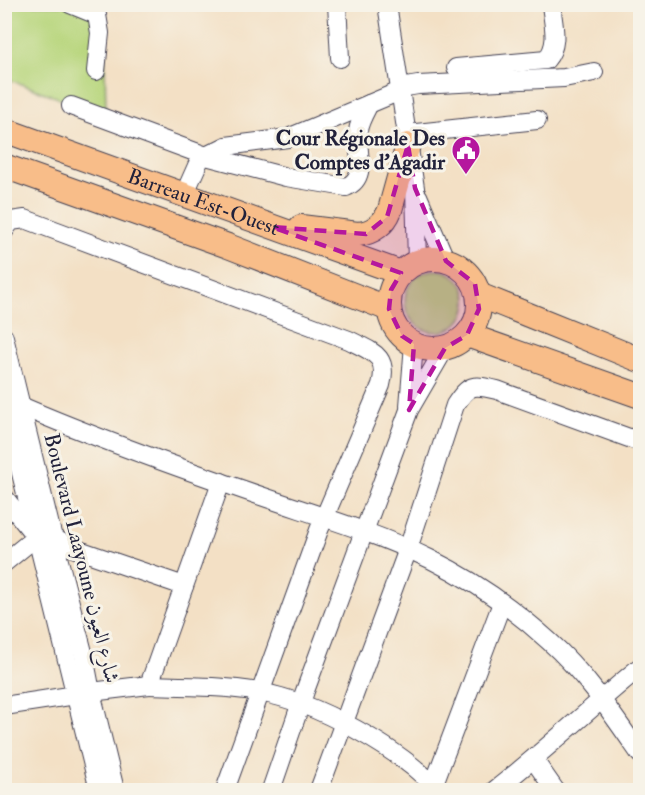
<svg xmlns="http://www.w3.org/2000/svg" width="645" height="795" font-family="'IM FELL Double Pica',Amiri,serif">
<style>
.green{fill:#b8d67d;stroke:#6d7c5c;stroke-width:1.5}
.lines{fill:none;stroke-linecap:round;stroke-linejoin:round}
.minor-casing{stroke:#413e50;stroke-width:20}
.major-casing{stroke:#413e50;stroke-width:26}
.minor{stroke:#fff;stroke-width:18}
.major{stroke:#f8bd89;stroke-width:24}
.marked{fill:#b5179e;fill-opacity:0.2;stroke:#b5179e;stroke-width:4.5;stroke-dasharray:12 8;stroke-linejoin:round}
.labels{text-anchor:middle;stroke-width:6;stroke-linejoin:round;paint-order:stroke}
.poi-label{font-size:21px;font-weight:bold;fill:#22223b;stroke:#f7f3e8;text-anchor:end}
.street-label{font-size:21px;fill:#22223b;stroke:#f7f3e8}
</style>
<rect width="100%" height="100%" fill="#f7f3e8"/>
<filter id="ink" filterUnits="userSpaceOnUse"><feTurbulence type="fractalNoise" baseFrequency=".0167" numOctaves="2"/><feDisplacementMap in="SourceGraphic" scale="12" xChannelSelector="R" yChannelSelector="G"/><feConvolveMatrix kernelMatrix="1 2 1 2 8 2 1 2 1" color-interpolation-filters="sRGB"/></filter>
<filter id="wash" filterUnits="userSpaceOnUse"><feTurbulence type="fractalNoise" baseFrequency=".008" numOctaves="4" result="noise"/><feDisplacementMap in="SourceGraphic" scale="24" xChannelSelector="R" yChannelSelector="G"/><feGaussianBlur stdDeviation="1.35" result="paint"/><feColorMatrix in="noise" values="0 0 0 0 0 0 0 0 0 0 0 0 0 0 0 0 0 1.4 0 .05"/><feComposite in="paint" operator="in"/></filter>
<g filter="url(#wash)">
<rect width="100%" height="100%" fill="#f3e0c5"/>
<g class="green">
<polygon points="4,5 104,5 106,116 5,78"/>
<circle cx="436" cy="301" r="31"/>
</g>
</g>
<g filter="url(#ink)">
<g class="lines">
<g class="minor-casing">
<g id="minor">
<polyline points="70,4 97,15 100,33 96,71"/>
<polyline points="337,4 340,58"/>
<polyline points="387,4 415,188 417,262"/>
<path d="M456,68L546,60C560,44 553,25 551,4"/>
<polyline points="400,88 418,85 564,78 594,72"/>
<path d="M71,106L206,156L286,177L346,187C369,178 356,150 358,131C359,122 365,112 369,104"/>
<polyline points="407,134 537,120"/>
<polyline points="184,195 200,159 226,146 288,138 400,91"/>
<polyline points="418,196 446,261"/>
<path d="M4,231L11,221L25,219L349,340C372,352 389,355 381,385L319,530L225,790"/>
<polyline points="4,337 53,538 84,656 91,692 115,790"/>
<polyline points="4,404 99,790"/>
<path d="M21,406C100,440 182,469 264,497C319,516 377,533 430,559C473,580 514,609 549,641C585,673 613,715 640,754"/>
<polyline points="409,406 414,344"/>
<polyline points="4,497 36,537 4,563"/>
<polyline points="53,538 73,548 184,586"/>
<path d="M149,685C185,686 223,686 259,692C316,702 399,748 438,790"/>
<polyline points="91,692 149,685 221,482"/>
<polyline points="4,706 76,695"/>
<polyline points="534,760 555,790"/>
<polyline points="433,786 502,603"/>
<polyline points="271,790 305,691 409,410 445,348"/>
<path d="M319,790L408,549L455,405C469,384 473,384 497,390L640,442"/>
<path d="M495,790C545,751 591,707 640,667"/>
</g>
</g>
<g class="major-casing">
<g id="major">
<path id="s1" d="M4,130L401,273"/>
<polyline points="4,166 228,246 389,309"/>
<path d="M301,227L358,234C373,233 385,223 390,210L408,145"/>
<circle cx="434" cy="304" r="45"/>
<polyline points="479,295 640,360"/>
<polyline points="467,335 640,396"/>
</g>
</g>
<use href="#minor" class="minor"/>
<use href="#major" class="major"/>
</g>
</g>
<path class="marked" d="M408,145L415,188L446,261L475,284L479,309L467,335L445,348L409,410L414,344L402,336L389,309L391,290L401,273L272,227L366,234L387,217Z"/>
<defs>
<g id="civic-pin" transform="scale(1.5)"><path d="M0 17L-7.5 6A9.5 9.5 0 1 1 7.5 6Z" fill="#b5179e" stroke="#f7f3e8"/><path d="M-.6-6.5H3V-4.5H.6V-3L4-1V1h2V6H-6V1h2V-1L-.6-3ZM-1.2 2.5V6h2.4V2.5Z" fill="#fff"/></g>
</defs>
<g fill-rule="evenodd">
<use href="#civic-pin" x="466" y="150"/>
</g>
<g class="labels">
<g class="poi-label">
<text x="445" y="145">Cour Régionale Des<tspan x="445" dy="24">Comptes d'Agadir</tspan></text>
</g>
<g class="street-label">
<text dy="7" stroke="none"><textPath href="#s1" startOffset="212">Barreau Est-Ouest</textPath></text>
<text transform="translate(82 558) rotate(76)" y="7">Boulevard Laayoune شارع العيون</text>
</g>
</g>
<rect width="645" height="795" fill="none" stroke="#f7f3e8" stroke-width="24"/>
</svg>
